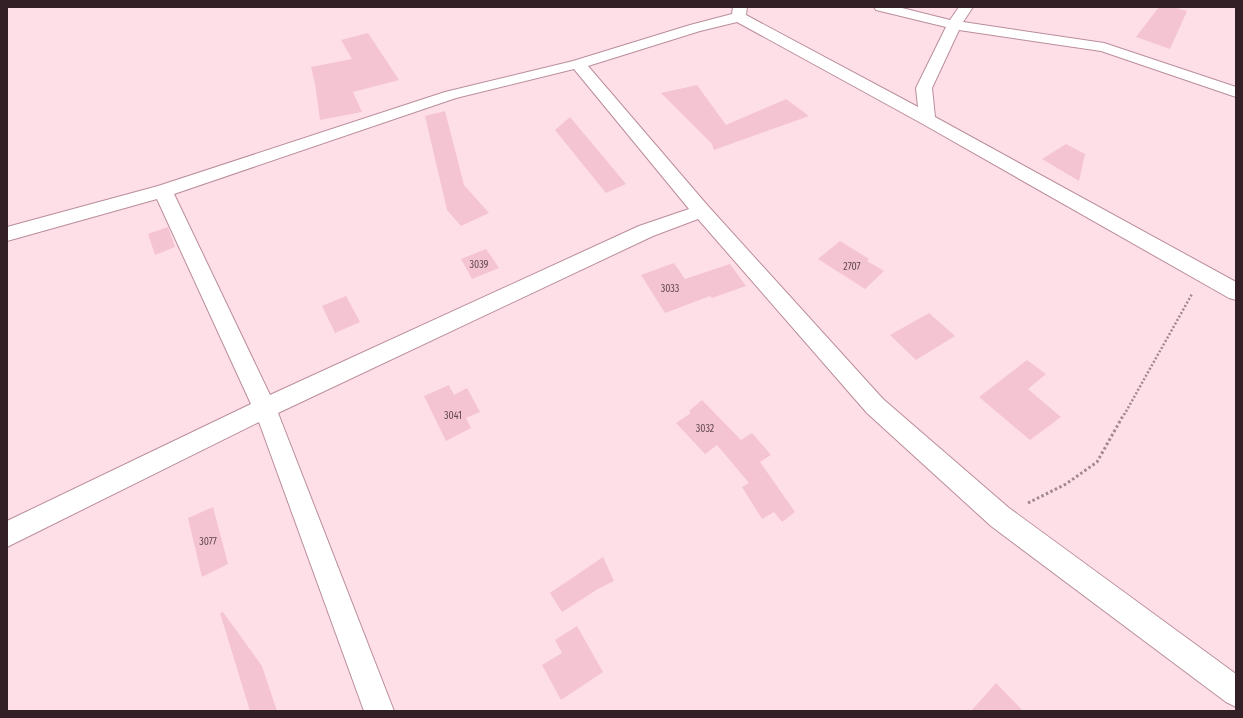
<svg xmlns="http://www.w3.org/2000/svg" width="1243" height="718" font-family="'Fira Sans Condensed',sans-serif">
<style>
.building{fill:#f5c4d2}
.lines{fill:none;stroke-linecap:round;stroke-linejoin:round}
.minor-casing{stroke:#ba8d9a;stroke-width:2}
.path-far1{stroke:#a18890;stroke-width:2.5;stroke-dasharray:2 2;stroke-linecap:butt}
.path{stroke:#a18890;stroke-width:3;stroke-dasharray:2.5 2.5;stroke-linecap:butt}
.minor{fill:#fff;fill-rule:evenodd}
.labels{text-anchor:middle;stroke-width:3.5;stroke-linejoin:round;paint-order:stroke}
.number-label{font-size:10px;fill:#634951}
</style>
<rect width="100%" height="100%" fill="#fedfe8"/>
<g class="building">
<polygon points="1159,7 1173,7 1187,11 1170,49 1136,37"/>
<polygon points="368,33 399,80 353,92 362,112 320,120 315,84 311,67 352,59 341,40"/>
<polygon points="697,85 726,125 786,99 809,116 714,150 712,144 661,93"/>
<polygon points="445,111 464,185 489,213 461,226 447,210 425,116"/>
<polygon points="570,117 626,184 606,193 555,130"/>
<polygon points="1066,144 1085,154 1079,181 1042,159"/>
<polygon points="168,227 175,247 155,255 148,234"/>
<polygon points="840,241 869,259 867,261 884,271 865,289 818,259"/>
<polygon points="486,249 499,268 472,279 461,259"/>
<polygon points="674,263 685,279 730,264 746,286 712,298 710,296 665,313 641,275"/>
<polygon points="346,296 360,322 335,333 322,306"/>
<polygon points="929,313 955,336 916,360 890,335"/>
<polygon points="1027,360 1046,374 1028,389 1061,417 1030,440 979,397"/>
<polygon points="449,385 454,395 467,388 480,412 466,418 471,428 446,441 424,396"/>
<polygon points="702,400 741,440 752,433 771,455 760,462 795,512 782,522 774,512 762,519 742,487 749,483 717,445 705,454 676,423 691,413 689,411"/>
<polygon points="213,507 228,564 202,577 188,518"/>
<polygon points="603,557 614,581 598,589 562,612 550,593"/>
<polygon points="223,612 262,666 277,711 250,711 220,613"/>
<polygon points="577,626 603,672 561,700 542,665 562,653 555,640"/>
<polygon points="996,683 1023,711 971,711"/>
</g>
<g class="lines">
<g class="minor-casing">
<path id="minor" d="M733,7H747L746,15L918,107L916,88L946,27L876,10L874,7H898L950,20L959,7H973L963,22L1104,43L1236,87V97L1101,51L959,30L932,88L935,117L1236,282V300L1229,298L921,123L737,22L700,31L588,66L708,206L883,399L1009,508L1236,674V707L1226,702L991,526L867,413L698,219L653,236L278,413L394,711H364L259,422L7,547V521L251,404L157,199L7,241V227L158,186L445,92L573,61L690,25L732,14ZM574,69L689,209L639,226L270,395L174,194L456,98Z"/>
</g>
<polyline class="path-far1" points="1124,415 1192,294"/>
<polyline class="path" points="1028,503 1066,484 1097,462 1124,414"/>
<use href="#minor" class="minor"/>
</g>
<g class="labels">
<g class="number-label">
<text x="479" y="268">3039</text>
<text x="852" y="270">2707</text>
<text x="670" y="292">3033</text>
<text x="453" y="419">3041</text>
<text x="705" y="432">3032</text>
<text x="208" y="545">3077</text>
</g>
</g>
<rect width="1243" height="718" fill="none" stroke="#322026" stroke-width="16"/>
</svg>
